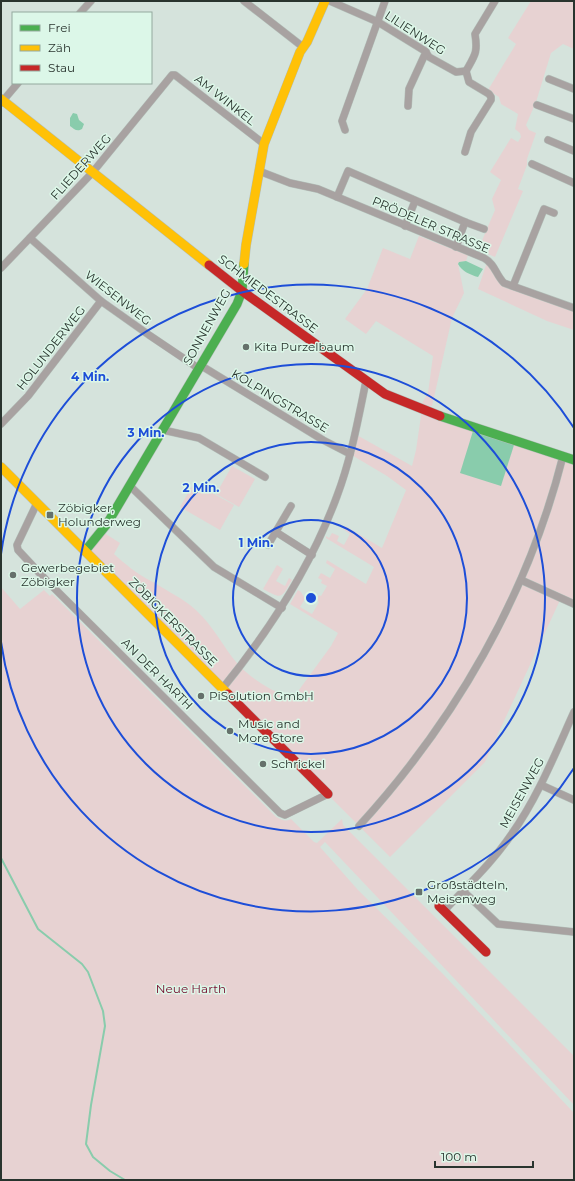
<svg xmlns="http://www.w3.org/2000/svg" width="575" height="1181" font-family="Montserrat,sans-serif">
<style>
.green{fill:#e7d2d2}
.water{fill:#89ccac}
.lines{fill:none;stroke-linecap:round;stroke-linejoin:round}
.stream{stroke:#89ccac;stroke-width:2}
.street-casing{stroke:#b3bfb9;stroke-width:8}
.fast-casing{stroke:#b3bfb9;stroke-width:10}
.slow-casing{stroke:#b3bfb9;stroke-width:10}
.jam-casing{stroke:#b3bfb9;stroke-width:10}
.street{stroke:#a8a2a1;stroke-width:7}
.fast{stroke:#4caf50;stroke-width:9}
.slow{stroke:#ffc107;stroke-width:9}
.jam{stroke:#c62828;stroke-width:9}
.ring{fill:none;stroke:#1d4ed8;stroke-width:2}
.poi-dot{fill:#65716b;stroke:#dcf7e8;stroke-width:1.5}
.labels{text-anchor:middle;stroke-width:3;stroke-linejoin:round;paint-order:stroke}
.street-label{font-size:12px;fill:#29342e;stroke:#dcf7e8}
.poi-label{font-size:12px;fill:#29342e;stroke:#dcf7e8;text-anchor:start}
.park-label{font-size:12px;fill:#74092b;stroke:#dcf7e8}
.centre{fill:#1d4ed8;stroke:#dcf7e8;stroke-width:2}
.ring-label{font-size:12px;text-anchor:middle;font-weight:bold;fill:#1d4ed8;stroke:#dcf7e8;stroke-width:3;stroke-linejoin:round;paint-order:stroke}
</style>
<rect width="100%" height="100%" fill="#d5e3dc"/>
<g class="green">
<polygon points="531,1 574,1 574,49 563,44 551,53 536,102 526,125 529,130 536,133 527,159 527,165 518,189 523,191 495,257 478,250 495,210 492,199 501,180 490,172 511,138 518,142 521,137 520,133 515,129 518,114 501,104 499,97 488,90 516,44 508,38"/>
<polygon points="419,236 468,255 466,261 459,262 458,264 464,293 452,318 432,406 421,405 428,393 433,356 376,321 366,334 345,319 367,289 383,248 410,259"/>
<polygon points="487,262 497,280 504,285 574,310 574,330 547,321 478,289"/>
<path d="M422,409L574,460V604L561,598L485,762L390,857L85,551L101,531L120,543L114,554C125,564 137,574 151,581C164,589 178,596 190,605C208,619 219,639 232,657C247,677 267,688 288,698L296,694L331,646L338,633L290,604L298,590L301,592L305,599L300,607L312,614L319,602L311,597L313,595L317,598L319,595L321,596L327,586L321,583L322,580L318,578L321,573L330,578L335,569L326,563L327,560L366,584L374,567L326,538V536L329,538L332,533L339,536L337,541L344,545L350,534L343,529L345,526L382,548L406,490L387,476L350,454L355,434L412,466L416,450Z"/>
<polygon points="232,466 255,479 239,507 216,494"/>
<polygon points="194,483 234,505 220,530 180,507"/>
<path d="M277,565L283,569L276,581L285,586L289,578L292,580C281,598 283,600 263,589Z"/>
<path d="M1,587L20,609L44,590L50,596L52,594L276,817C282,820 285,822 291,819L314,842L317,843L342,819L343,825L574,1056V1105L325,842L320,847L358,890L443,974L574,1113V1180H1Z"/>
</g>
<g class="water">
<path d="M73,113L77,114L79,120L84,124L82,129C77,132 74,129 70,126V118Z"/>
<path d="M466,261L483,269L478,277C470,275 462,271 458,264L459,262Z"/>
<polygon points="473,431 514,445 501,486 460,473"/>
</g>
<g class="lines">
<polyline class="stream" points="1,858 38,929 82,964 88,972 103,1011 105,1026 91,1105 86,1144 93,1157 110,1171 125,1180"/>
<g class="street-casing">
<g id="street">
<polyline points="244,1 303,47"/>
<polyline points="330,1 378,22 425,51 429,57 456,72 466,71"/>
<polyline points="80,13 91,1"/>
<path d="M466,71C475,55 478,53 475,34L495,1"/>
<polyline points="549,79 574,89"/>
<polyline points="1,103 18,83"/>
<polyline points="537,105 574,119"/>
<polyline points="408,106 409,89 426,52"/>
<polyline points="345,130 342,121 385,1"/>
<polyline points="548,140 574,151"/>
<polyline points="465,152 471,132 491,100 491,97 489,94 469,82 466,71"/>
<polyline points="532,164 574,183"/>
<path d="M259,171L290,183L318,189L484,258C495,264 496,275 504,283L574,308"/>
<polyline points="337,197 348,171 465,222 456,247"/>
<polyline points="465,222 484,229"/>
<polyline points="405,226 415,201"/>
<polyline points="30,238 101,301 149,335 198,368"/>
<polyline points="1,268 92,173 172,75 175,75 264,144"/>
<polyline points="513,286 544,209 554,213"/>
<polyline points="200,365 323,440 350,454"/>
<polyline points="1,424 28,396 101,301"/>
<polyline points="163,430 199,438 265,477"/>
<polyline points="130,486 214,567 282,608"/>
<polyline points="37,503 17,545 18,550 46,580 280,813 285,815 328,794"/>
<polyline points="276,532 312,555"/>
<polyline points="268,545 291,506"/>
<polyline points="521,580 574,604"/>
<path d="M222,689C270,630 311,567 337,496C351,459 358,420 366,381"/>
<polyline points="541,785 574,800"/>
<path d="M359,826C455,721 528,595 563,456"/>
<polyline points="463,891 498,924 574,932"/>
<path d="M444,911C467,886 492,863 511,835C538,797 555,754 574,712"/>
</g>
</g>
<g class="fast-casing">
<g id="fast">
<polyline points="440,416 574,460"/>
<polyline points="85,551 107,524 237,304 242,291 244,264"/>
</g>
</g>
<g class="slow-casing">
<g id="slow">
<polyline points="1,99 209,265"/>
<polyline points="244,264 246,245 264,144 300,52 307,42 325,1"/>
<polyline points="1,467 228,694"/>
</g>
</g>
<g class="jam-casing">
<g id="jam">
<polyline points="209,265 242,291 385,394 440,416"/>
<polyline points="228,694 328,794"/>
<polyline points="439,906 486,952"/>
</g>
</g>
<use href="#street" class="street"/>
<use href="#fast" class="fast"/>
<use href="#slow" class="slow"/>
<use href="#jam" class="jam"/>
</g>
<g class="ring">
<circle cx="311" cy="598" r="78"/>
<circle cx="311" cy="598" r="156"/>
<circle cx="311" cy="598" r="234"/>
<path d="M574 768A313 313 0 0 1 1 642M1 554A313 313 0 0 1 574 428"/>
</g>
<g class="poi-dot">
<circle cx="246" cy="347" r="4"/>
<rect x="46" y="511" width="8" height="8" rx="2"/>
<circle cx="13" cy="575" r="4"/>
<circle cx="201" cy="696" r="4"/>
<circle cx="230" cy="731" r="4"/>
<circle cx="263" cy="764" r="4"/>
<rect x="415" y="888" width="8" height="8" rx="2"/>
</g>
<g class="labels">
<g class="street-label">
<text transform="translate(415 33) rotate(33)" y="4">LILIENWEG</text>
<text transform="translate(225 100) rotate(38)" y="4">AM WINKEL</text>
<text transform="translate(81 167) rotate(-48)" y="4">FLIEDERWEG</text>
<text transform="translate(431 225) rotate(23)" y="4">PRÖDELER STRASSE</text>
<text transform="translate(268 294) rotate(37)" y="4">SCHMIEDESTRASSE</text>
<text transform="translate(118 298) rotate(38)" y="4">WIESENWEG</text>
<text transform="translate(207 327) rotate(-61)" y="4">SONNENWEG</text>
<text transform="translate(51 348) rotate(-52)" y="4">HOLUNDERWEG</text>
<text transform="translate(280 401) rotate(31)" y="4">KOLPINGSTRASSE</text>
<text transform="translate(173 622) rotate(45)" y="4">ZÖBIGKERSTRASSE</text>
<text transform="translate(157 674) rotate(45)" y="4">AN DER HARTH</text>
<text transform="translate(522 793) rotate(-61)" y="4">MEISENWEG</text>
</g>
<g class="poi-label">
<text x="254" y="351">Kita Purzelbaum</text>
<text x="58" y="512">Zöbigker,<tspan x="58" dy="14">Holunderweg</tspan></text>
<text x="21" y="572">Gewerbegebiet<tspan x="21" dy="14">Zöbigker</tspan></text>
<text x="209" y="700">PiSolution GmbH</text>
<text x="238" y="728">Music and<tspan x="238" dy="14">More Store</tspan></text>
<text x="271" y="768">Schrickel</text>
<text x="427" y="889">Großstädteln,<tspan x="427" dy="14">Meisenweg</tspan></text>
</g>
<g class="park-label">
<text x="191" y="993">Neue Harth</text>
</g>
</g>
<circle cx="311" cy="598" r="6" class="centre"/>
<g class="ring-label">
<text x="90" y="381">4 Min.</text>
<text x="146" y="437">3 Min.</text>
<text x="201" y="492">2 Min.</text>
<text x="256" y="547">1 Min.</text>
</g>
<rect width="575" height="1181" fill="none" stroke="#29342e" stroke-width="4"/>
<rect x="12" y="12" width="140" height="72" fill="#dcf7e8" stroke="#94a99e"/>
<rect x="20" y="25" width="20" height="6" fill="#4caf50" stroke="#94a99e"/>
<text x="48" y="32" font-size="12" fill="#29342e">Frei</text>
<rect x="20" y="45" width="20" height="6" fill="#ffc107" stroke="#94a99e"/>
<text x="48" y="52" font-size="12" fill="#29342e">Zäh</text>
<rect x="20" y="65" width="20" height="6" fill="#c62828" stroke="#94a99e"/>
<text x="48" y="72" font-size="12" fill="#29342e">Stau</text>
<path d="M435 1161v6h98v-6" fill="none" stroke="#29342e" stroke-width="2"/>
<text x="441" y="1161" font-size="12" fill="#29342e" stroke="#dcf7e8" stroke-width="3" paint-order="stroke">100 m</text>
</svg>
